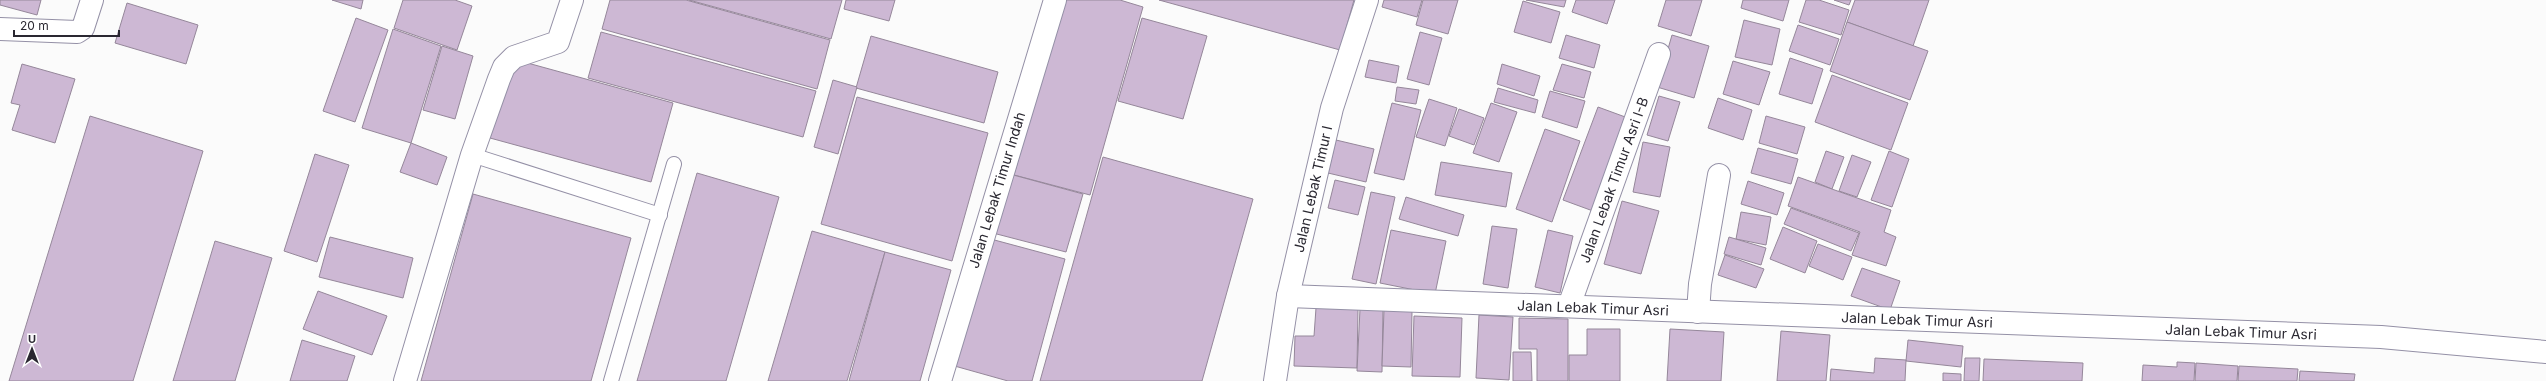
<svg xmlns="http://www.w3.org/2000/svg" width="2546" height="381" font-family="Inter,sans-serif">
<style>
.building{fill:#cdb8d4;stroke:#95879a}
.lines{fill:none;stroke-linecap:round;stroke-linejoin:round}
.service-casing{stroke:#9490a6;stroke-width:16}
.minor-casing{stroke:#9490a6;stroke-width:24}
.service{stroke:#fff;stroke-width:14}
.minor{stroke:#fff;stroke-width:22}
.labels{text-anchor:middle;stroke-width:3;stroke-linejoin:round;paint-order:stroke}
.street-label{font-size:14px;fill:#2a2831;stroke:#fff}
</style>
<rect width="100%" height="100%" fill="#fbfbfb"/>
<g class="building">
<polygon points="0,0 41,0 37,15 0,5"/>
<polygon points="332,0 363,0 361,9"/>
<polygon points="403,0 455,0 472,6 457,50 394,28"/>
<polygon points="610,0 686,0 830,40 817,89 602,29"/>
<polygon points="689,0 842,0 831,39"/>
<polygon points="846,0 895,0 889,21 844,9"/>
<polygon points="1063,0 1120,0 1143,7 1090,195 1014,175"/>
<polygon points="1159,0 1354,0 1340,50"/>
<polygon points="1384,0 1422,0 1417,17 1382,7"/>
<polygon points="1423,0 1458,0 1448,34 1416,25"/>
<polygon points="1526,0 1566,0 1564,7"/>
<polygon points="1576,0 1615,0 1607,24 1572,12"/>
<polygon points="1666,0 1702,0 1691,36 1658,26"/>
<polygon points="1743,0 1789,0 1783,21 1741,8"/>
<polygon points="1806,0 1819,0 1849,10 1841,35 1799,22"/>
<polygon points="1834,0 1851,0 1849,5"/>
<polygon points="1855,0 1929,0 1913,46 1847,22"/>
<polygon points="1523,1 1560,12 1551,43 1514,32"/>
<polygon points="127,3 198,25 186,64 115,43"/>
<polygon points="356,18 388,30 355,122 323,111"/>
<polygon points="1142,18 1207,36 1183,119 1118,101"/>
<polygon points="1744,20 1780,29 1772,65 1735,57"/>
<polygon points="1847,22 1928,51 1910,100 1830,71"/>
<polygon points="1798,25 1839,39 1830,65 1789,51"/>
<polygon points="393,29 441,46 411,143 362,128"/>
<polygon points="601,32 816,91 803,137 588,78"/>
<polygon points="1420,32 1442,38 1429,85 1407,79"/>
<polygon points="1566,35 1600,45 1594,68 1559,58"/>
<polygon points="1672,35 1709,46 1694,98 1657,87"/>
<polygon points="871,36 998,72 984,123 856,88"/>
<polygon points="442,46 473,56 455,119 423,110"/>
<polygon points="1790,58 1823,69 1812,104 1779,94"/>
<polygon points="513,59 673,103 651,182 490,138"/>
<polygon points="1369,60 1399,66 1396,83 1365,77"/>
<polygon points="1733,61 1770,72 1759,105 1723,94"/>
<polygon points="22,64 75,79 55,143 12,130 20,105 11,103"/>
<polygon points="1502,64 1540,76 1534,96 1497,84"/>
<polygon points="1562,64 1591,72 1584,98 1553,90"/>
<polygon points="1832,75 1908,103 1891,150 1815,122"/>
<polygon points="833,80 857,87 838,154 814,147"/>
<polygon points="1397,87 1419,90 1416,104 1395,101"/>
<polygon points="1498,88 1538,100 1535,113 1494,102"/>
<polygon points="1550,91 1585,101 1577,128 1542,117"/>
<polygon points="1659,96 1680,102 1668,141 1647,135"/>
<polygon points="857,97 988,133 952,261 821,224"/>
<polygon points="1718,98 1752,110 1743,140 1708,128"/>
<polygon points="1429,99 1457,108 1445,146 1416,137"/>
<polygon points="1392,103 1421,110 1404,180 1374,173"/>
<polygon points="1491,103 1517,112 1499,162 1473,153"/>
<polygon points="1598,107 1628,118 1593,211 1563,200"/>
<polygon points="1459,109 1484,118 1474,145 1449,136"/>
<polygon points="90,116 203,151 133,381 9,381"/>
<polygon points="1766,116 1805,127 1797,154 1759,143"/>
<polygon points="1545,129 1580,141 1552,222 1516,209"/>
<polygon points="1336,140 1374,149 1366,182 1328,173"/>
<polygon points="1643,142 1670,147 1660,197 1633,192"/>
<polygon points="411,143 447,157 437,185 400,172"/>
<polygon points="1758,148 1798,159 1791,184 1751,173"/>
<polygon points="1826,151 1844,157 1832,189 1815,182"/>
<polygon points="1889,151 1909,159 1892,207 1871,200"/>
<polygon points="315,154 349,165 317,262 284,251"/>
<polygon points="1852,155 1871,162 1857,197 1839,191"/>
<polygon points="1103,157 1253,199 1202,381 1040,381"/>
<polygon points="1441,162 1512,173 1506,207 1435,195"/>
<polygon points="697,173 779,197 726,381 637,381"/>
<polygon points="1006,173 1083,194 1066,252 989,232"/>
<polygon points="1798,177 1891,210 1884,232 1896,237 1886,266 1852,255 1860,232 1788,206"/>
<polygon points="1335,180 1365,187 1358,215 1328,208"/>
<polygon points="1748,181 1784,193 1777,215 1741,204"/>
<polygon points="1371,192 1395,197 1376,284 1352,279"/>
<polygon points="473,194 631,238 591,381 421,381"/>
<polygon points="1406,197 1464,215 1458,236 1399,219"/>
<polygon points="1622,201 1659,211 1641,274 1604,264"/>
<polygon points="1791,208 1859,233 1851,251 1784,224"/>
<polygon points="1741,212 1771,217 1766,245 1736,239"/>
<polygon points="1492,226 1517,229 1508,288 1483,284"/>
<polygon points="1783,227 1817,241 1805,273 1770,259"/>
<polygon points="1391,230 1446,241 1435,294 1380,283"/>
<polygon points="1548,230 1573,236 1560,293 1535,287"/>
<polygon points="812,231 885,252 847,381 768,381"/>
<polygon points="330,237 413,258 403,298 319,277"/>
<polygon points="1729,237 1766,248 1761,265 1724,254"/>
<polygon points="987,238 1065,259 1032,381 1008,381 951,365"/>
<polygon points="215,241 272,258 235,381 173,381"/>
<polygon points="1818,244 1852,257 1843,280 1809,266"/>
<polygon points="885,252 951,270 920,381 849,381"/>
<polygon points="1725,255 1764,269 1756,288 1718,275"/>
<polygon points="1862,268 1900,281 1890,310 1851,296"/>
<polygon points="318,291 387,316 372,355 303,329"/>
<polygon points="1316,308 1358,309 1357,368 1294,366 1295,336 1314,336"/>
<polygon points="1360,309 1383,310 1382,372 1357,371"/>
<polygon points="1384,310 1412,311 1411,367 1382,366"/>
<polygon points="1479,315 1513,317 1509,380 1476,378"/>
<polygon points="1414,316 1462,318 1460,377 1412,376"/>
<polygon points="1519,318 1568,319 1568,381 1537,381 1537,349 1519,349"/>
<polygon points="1587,329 1620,329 1620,381 1569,381 1569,355 1587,355"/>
<polygon points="1670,329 1724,332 1721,381 1667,381"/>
<polygon points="1781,331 1830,335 1826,381 1777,381"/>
<polygon points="302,340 355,356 347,381 290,381"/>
<polygon points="1908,340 1963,346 1961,367 1906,361"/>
<polygon points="1513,352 1531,352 1532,381 1513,381"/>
<polygon points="1875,358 1906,360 1905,381 1830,381 1831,369 1874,373"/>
<polygon points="1965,358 1980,358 1979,381 1964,381"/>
<polygon points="1984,359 2083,363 2082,381 1983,381"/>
<polygon points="2177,362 2195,363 2194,381 2142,381 2143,365 2177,367"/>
<polygon points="2196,363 2238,366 2237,381 2195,381"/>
<polygon points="2239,366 2298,369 2297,381 2238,381"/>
<polygon points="2300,371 2355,374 2354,381 2299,381"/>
<polygon points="1943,373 1961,374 1961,381 1943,381"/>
</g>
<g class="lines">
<g class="service-casing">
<g id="service">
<polyline points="472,155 660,215"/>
<polyline points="611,381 674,164"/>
</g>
</g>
<g class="minor-casing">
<g id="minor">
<polyline points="0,29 77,32 83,28 92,0"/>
<polyline points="1288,296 2381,337 2546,352"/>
<polyline points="1569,306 1659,54"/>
<polyline points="1698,312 1700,284 1719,175"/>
<polyline points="405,381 472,155 499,79 504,67 514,57 558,42 572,0"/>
<polyline points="940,381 1055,0"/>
<polyline points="1275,381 1288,296 1332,108 1367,0"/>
</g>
</g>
<use href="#service" class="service"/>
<use href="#minor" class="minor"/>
</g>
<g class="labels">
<g class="street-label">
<text transform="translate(1614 180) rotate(-70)" y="5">Jalan Lebak Timur Asri I-B</text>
<text transform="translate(1313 189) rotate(-77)" y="5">Jalan Lebak Timur I</text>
<text transform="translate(997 190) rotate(-73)" y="5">Jalan Lebak Timur Indah</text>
<text transform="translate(1593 308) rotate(2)" y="5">Jalan Lebak Timur Asri</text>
<text transform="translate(1917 320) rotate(2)" y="5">Jalan Lebak Timur Asri</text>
<text transform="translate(2241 332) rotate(2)" y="5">Jalan Lebak Timur Asri</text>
</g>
</g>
<g transform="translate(32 349)" stroke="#ffffff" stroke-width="3" paint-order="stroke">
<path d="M0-3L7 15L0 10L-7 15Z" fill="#2a2831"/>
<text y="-6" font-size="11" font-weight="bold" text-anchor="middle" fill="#2a2831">U</text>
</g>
<path d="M14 30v6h105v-6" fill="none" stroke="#2a2831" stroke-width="2"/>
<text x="20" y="30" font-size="12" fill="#2a2831" stroke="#ffffff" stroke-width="3" paint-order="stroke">20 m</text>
</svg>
